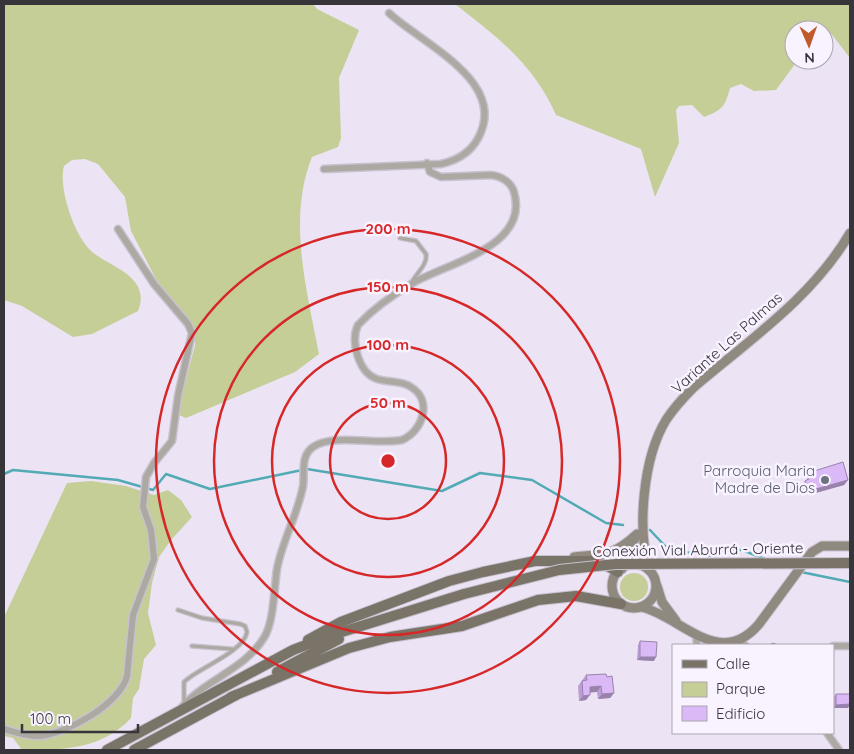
<svg xmlns="http://www.w3.org/2000/svg" width="854" height="754" font-family="Quicksand,sans-serif">
<style>
.green{fill:#c5ce97}
.lines{fill:none;stroke-linecap:round;stroke-linejoin:round}
.stream{stroke:#52aab5;stroke-width:2.5}
.lane-casing{stroke:#c8c1cf;stroke-width:5.5}
.street-casing{stroke:#c8c1cf;stroke-width:9}
.secondary-casing{stroke:#c8c1cf;stroke-width:11}
.primary-casing{stroke:#c8c1cf;stroke-width:12}
.lane{stroke:#aca8a2;stroke-width:3}
.street{stroke:#aca8a2;stroke-width:6}
.secondary{stroke:#8f8980;stroke-width:9}
.primary{stroke:#7a7368;stroke-width:10}
.primary-bridge-casing{stroke:#c8c1cf;stroke-width:12;stroke-linecap:butt}
.primary-bridge{stroke:#7a7368;stroke-width:10}
.wall{fill:#bb9fd4}
.shaded-wall{fill:#9982ac}
.building{fill:#dab9f6;stroke:#9982ac}
.ring{fill:none;stroke:#d62828;stroke-width:2.5}
.worship-dot{fill:#6b7280;stroke:#f9f2ff;stroke-width:2}
.labels{text-anchor:middle;stroke-width:5;stroke-linejoin:round;paint-order:stroke}
.street-label{font-size:15px;fill:#37343a;stroke:#f9f2ff}
.worship-label{font-size:15px;fill:#5b616d;stroke:#f9f2ff;text-anchor:end}
.centre{fill:#d62828;stroke:#f9f2ff;stroke-width:2.5}
.ring-label{font-size:15px;text-anchor:middle;font-weight:bold;fill:#d62828;stroke:#f9f2ff;stroke-width:5;stroke-linejoin:round;paint-order:stroke}
</style>
<rect width="100%" height="100%" fill="#ece4f4"/>
<g class="green">
<path d="M4,4H313L317,9L359,30L339,78L341,138L338,147L312,157C287,219 307,291 319,354L295,372L186,418L179,415V406L195,345V330L157,281L131,231L125,197L98,164L85,159L72,160L64,166C58,188 74,235 91,251C109,267 152,276 138,311L92,334L73,337L22,306L4,300Z"/>
<path d="M455,4H850V58L829,31L794,30V60H798L776,90L754,91L741,84L730,88C725,106 723,110 704,117L692,105L679,106L676,110L679,143L655,197L641,149L556,115C534,64 497,37 455,4Z"/>
<path d="M91,481L126,486L154,495L168,490L181,500L192,517L171,540L159,557L152,583L148,613L156,645L144,659L139,689L133,698L131,718C101,750 63,750 22,750L13,738L4,736V617L67,483Z"/>
<circle cx="634" cy="587" r="14"/>
</g>
<g class="lines">
<g class="stream">
<polyline points="4,474 13,470 118,480 153,490 166,474 210,489 307,469 442,491 480,473 532,480 606,523 623,525"/>
<polyline points="650,530 665,546 677,551 714,556 726,550 742,550 765,559"/>
<polyline points="801,572 850,582"/>
</g>
<g class="lane-casing">
<g id="lane">
<path d="M400,238L416,241L426,254C428,265 415,274 411,284"/>
<path d="M178,610L202,618L240,624L245,626L247,632C244,652 198,668 184,682V705"/>
<polyline points="192,646 232,649"/>
</g>
</g>
<g class="street-casing">
<g id="street">
<path d="M324,169L441,164C459,160 474,150 481,132C503,79 420,42 389,13"/>
<polyline points="696,635 697,645"/>
<polyline points="731,642 745,645"/>
<polyline points="833,646 850,646"/>
<path d="M182,707C206,679 246,669 265,636C274,620 274,588 277,569C282,541 298,514 303,486C305,473 300,456 313,447C332,433 378,445 402,440C423,431 433,400 411,387C401,380 389,383 377,379C359,373 350,342 358,325C373,309 394,294 413,283C447,263 530,247 514,192C511,182 501,176 491,175L441,177L430,172L427,163"/>
<path d="M4,729C15,732 26,736 38,736C66,735 121,703 127,676L133,615L154,559L151,530L143,507L146,477L154,463L172,441L178,396L192,333L188,324L154,284L118,229"/>
<polyline points="827,733 839,750"/>
</g>
</g>
<g class="secondary-casing">
<g id="secondary">
<path d="M574,557C605,554 613,556 637,534"/>
<circle cx="634" cy="586" r="22"/>
<polyline points="622,569 636,536"/>
<path d="M649,570C637,528 643,458 666,420C674,408 683,398 693,388C748,341 813,297 850,233"/>
<polyline points="657,586 662,602 676,621"/>
<path d="M642,607C683,618 720,670 759,624L812,552L822,546H850"/>
</g>
</g>
<g class="primary-casing">
<g id="primary">
<polyline points="308,640 341,622 449,581 483,572 535,561 591,561 600,562 618,572"/>
<polyline points="277,672 339,639"/>
<polyline points="231,697 349,648 390,637 462,626 538,600 576,596 621,604"/>
<polyline points="107,750 293,650 332,635 464,594"/>
<polyline points="134,750 236,695"/>
</g>
</g>
<use href="#lane" class="lane"/>
<use href="#street" class="street"/>
<use href="#secondary" class="secondary"/>
<use href="#primary" class="primary"/>
<g class="primary-bridge-casing">
<polyline id="primary-bridge" points="464,594 559,570 616,564 850,563"/>
</g>
<use href="#primary-bridge" class="primary-bridge"/>
</g>
<g class="wall">
<polygon points="811,472 848,480 844,485 812,494 811,490 803,491 801,486 805,481 808,480 807,478"/>
<polygon points="640,641 654,661 637,660 638,645"/>
<polygon points="586,675 607,677 614,693 610,698 598,699 597,692 590,692 586,700 579,701 578,686"/>
<polygon points="836,694 850,704 848,708 834,708 833,698"/>
</g>
<g class="shaded-wall">
<polygon points="848,480 844,485 812,494 816,489"/>
<polygon points="815,485 811,490 803,491 807,486"/>
<polygon points="640,657 656,657 654,661 637,660"/>
<polygon points="601,686 597,692 586,693 590,687"/>
<polygon points="614,693 610,698 598,699 602,694"/>
<polygon points="590,695 586,700 579,701 583,696"/>
<polygon points="850,704 848,708 834,708 836,705"/>
<polygon points="700,733 721,733 720,734 699,734"/>
</g>
<g class="building">
<polygon points="843,462 848,480 816,489 815,485 807,486 805,481 812,477 811,472"/>
<polygon points="640,641 657,642 656,657 640,657"/>
<polygon points="772,643 779,645 771,645"/>
<polygon points="606,674 607,677 612,676 614,693 602,694 601,686 590,687 590,695 583,696 582,681 587,680 586,675"/>
<polygon points="836,694 850,694 850,704 836,705"/>
</g>
<g class="ring">
<circle cx="388" cy="461" r="58"/>
<circle cx="388" cy="461" r="116"/>
<circle cx="388" cy="461" r="174"/>
<circle cx="388" cy="461" r="232"/>
</g>
<circle class="worship-dot" cx="825" cy="480" r="5"/>
<g class="labels">
<g class="street-label">
<text transform="translate(727 343) rotate(-42)" y="5">Variante Las Palmas</text>
<text transform="translate(698 550) rotate(-1)" y="5">Conexión Vial Aburrá - Oriente</text>
</g>
<g class="worship-label">
<text x="815" y="476">Parroquia Maria<tspan x="815" dy="17">Madre de Dios</tspan></text>
</g>
</g>
<circle cx="388" cy="461" r="8" class="centre"/>
<g class="ring-label">
<text x="388" y="234">200 m</text>
<text x="388" y="292">150 m</text>
<text x="388" y="350">100 m</text>
<text x="388" y="408">50 m</text>
</g>
<rect width="854" height="754" fill="none" stroke="#37343a" stroke-width="10"/>
<rect x="672" y="644" width="162" height="90" fill="#f9f2ff" stroke="#aba6b0"/>
<rect x="682" y="660" width="25" height="8" fill="#7a7368" stroke="#aba6b0"/>
<text x="716" y="669" font-size="15" fill="#37343a">Calle</text>
<rect x="682" y="682" width="25" height="15" fill="#c5ce97" stroke="#aba6b0"/>
<text x="716" y="694" font-size="15" fill="#37343a">Parque</text>
<rect x="682" y="706" width="25" height="15" fill="#dab9f6" stroke="#aba6b0"/>
<text x="716" y="719" font-size="15" fill="#37343a">Edificio</text>
<g transform="translate(809 45) rotate(178)"><circle r="24" fill="#f9f2ff" stroke="#aba6b0"/>
<path d="M0-4L9 19L0 12L-9 19Z" fill="#c05a2c"/>
<text y="-8" font-size="14" font-weight="bold" text-anchor="middle" fill="#37343a">N</text>
</g>
<path d="M22 724v8h116v-8" fill="none" stroke="#37343a" stroke-width="2.5"/>
<text x="30" y="724" font-size="15" fill="#37343a" stroke="#f9f2ff" stroke-width="4" paint-order="stroke">100 m</text>
</svg>
